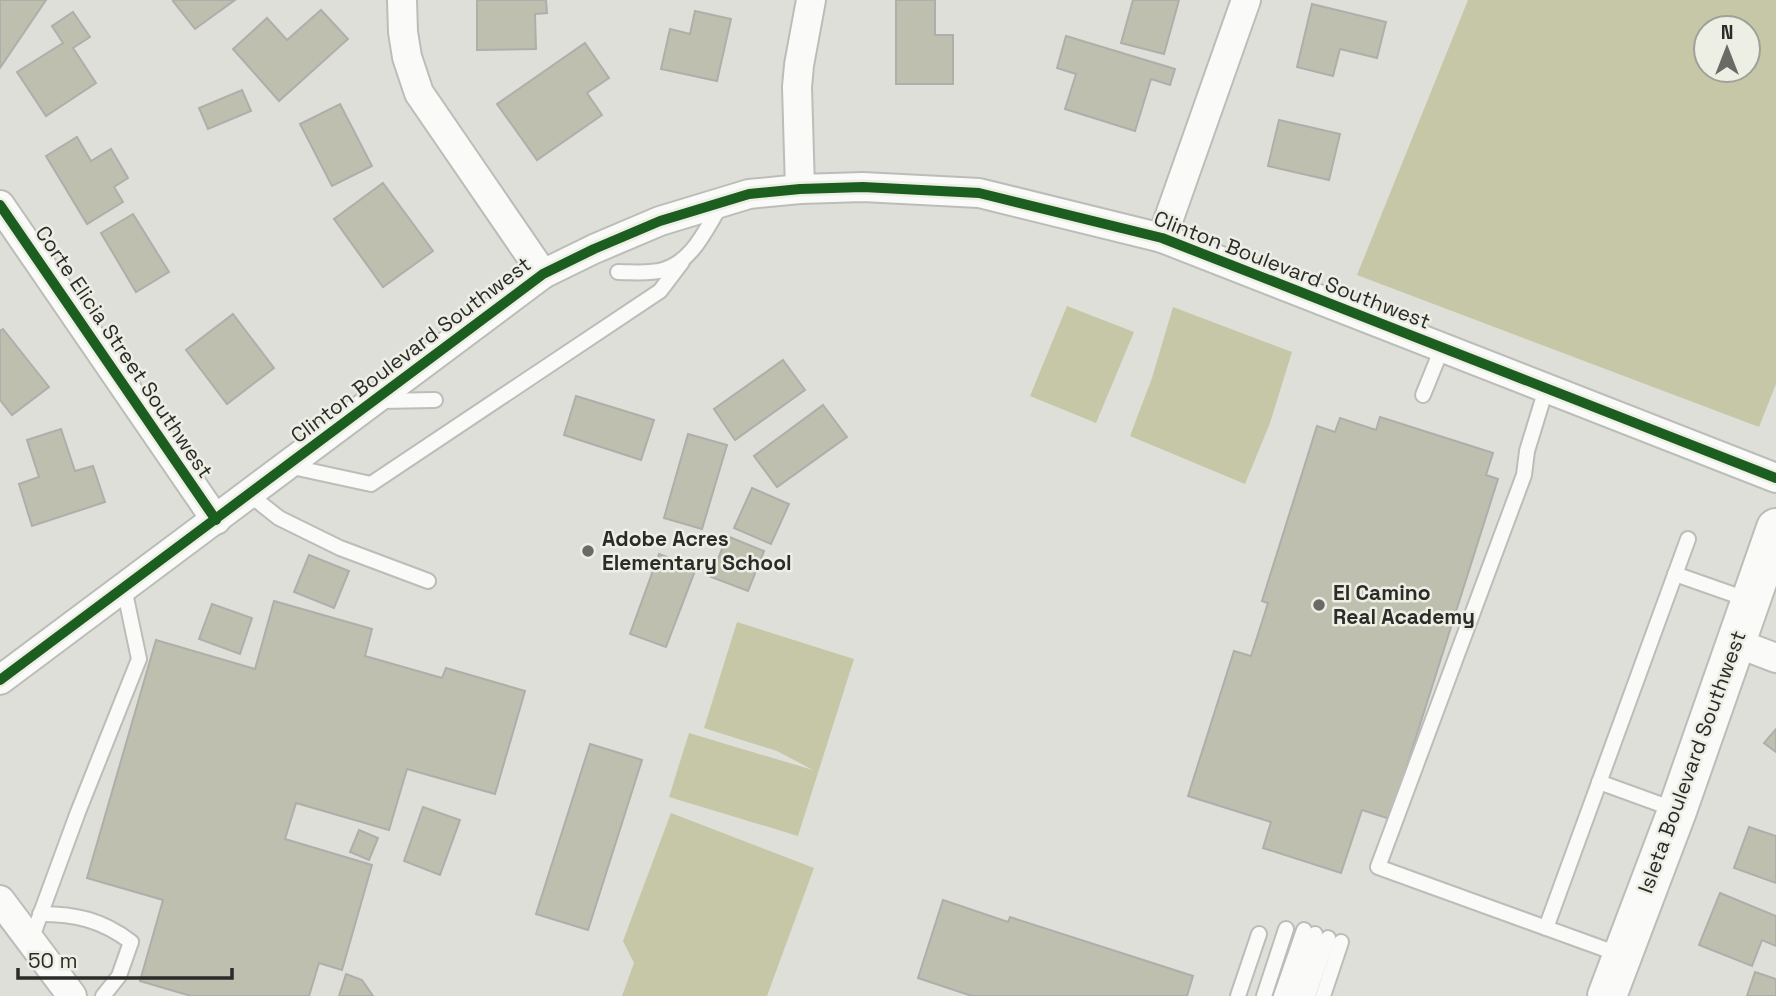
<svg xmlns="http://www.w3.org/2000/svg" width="1776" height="996" font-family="'Space Grotesk',sans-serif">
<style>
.green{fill:#c5c7a7;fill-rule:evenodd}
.building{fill:#bebfae;stroke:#aeafab;stroke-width:2}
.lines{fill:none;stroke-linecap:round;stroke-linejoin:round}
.service-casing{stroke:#bcbdb8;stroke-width:18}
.minor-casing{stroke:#bcbdb8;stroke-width:32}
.secondary-casing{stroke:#bcbdb8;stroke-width:42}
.service{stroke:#fafaf9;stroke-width:14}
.minor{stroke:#fafaf9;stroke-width:28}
.secondary{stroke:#fafaf9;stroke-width:38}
.cycleway-casing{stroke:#edeee4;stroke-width:15}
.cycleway{stroke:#1b5e20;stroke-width:10}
.poi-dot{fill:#6a6a66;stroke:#edeee4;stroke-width:2.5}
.labels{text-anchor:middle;stroke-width:5;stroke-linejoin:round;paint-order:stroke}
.street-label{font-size:21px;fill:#2b2b28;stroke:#edeee4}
.poi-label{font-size:21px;font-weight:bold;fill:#2b2b28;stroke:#edeee4;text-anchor:start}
</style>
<rect width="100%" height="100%" fill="#dedfd9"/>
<g class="green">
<path d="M1468,0H1776V384L1759,427L1357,275ZM1706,28H1748V70H1706Z"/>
<polygon points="1067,306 1134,332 1096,423 1030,396"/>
<polygon points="1173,307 1292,352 1270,423 1245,484 1130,436 1152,378"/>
<polygon points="737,622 854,659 798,836 669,797 689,733 813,770 777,751 704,728"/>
<polygon points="671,813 814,868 767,996 622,996 634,963 623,941"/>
</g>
<g class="building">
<polygon points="0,0 46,0 0,68"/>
<polygon points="175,0 235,0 195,29 173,1"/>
<polygon points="477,0 546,0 547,13 535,14 536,49 477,50"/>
<polygon points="896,0 935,0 935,35 953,35 953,84 896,84"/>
<polygon points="1133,0 1179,0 1164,54 1121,43"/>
<polygon points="1312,4 1386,22 1377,58 1340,49 1333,76 1297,67"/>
<polygon points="321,10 348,39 279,101 233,49 267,18 287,40"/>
<polygon points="695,11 731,19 717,81 661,69 670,29 690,34"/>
<polygon points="73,12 90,37 73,48 96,83 46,116 17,72 63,43 52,26"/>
<polygon points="1066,36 1175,69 1170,85 1151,79 1135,131 1065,109 1076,74 1057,68"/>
<polygon points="585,43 609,78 587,93 602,115 537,160 497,104"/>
<polygon points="242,90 251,111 208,129 199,108"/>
<polygon points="340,104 372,166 332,186 300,124"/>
<polygon points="1279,120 1340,134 1329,180 1268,166"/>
<polygon points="77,137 91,161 111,149 128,178 114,187 123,202 87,224 46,156"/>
<polygon points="383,183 433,251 383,287 334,219"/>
<polygon points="133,214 169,272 136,292 101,233"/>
<polygon points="233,314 274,368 227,404 186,350"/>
<polygon points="3,329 49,387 12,415 0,400 0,331"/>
<polygon points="783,360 805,390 735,440 714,409"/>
<polygon points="576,396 654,420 641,460 564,435"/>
<polygon points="823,405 847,437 777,487 754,456"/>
<polygon points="1380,417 1493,453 1486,475 1498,479 1390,819 1362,810 1341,873 1263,848 1271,822 1188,796 1234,651 1251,656 1268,603 1262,601 1317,426 1335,432 1340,418 1376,430"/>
<polygon points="61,429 75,471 93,466 105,502 32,526 19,484 39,477 27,440"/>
<polygon points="688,434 727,445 702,529 664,518"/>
<polygon points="752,488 789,504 771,544 734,528"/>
<polygon points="727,536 764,551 748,591 711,577"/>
<polygon points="659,554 696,568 666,647 630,634"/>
<polygon points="309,555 349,571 334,608 294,592"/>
<polygon points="274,601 372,629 365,656 442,678 446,668 525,691 495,794 407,769 389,830 296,803 285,839 372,865 342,970 319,963 309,996 191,996 140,981 163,900 87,878 156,640 255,669"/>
<polygon points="212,604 252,618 240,654 199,639"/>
<polygon points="1776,729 1776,752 1764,743"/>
<polygon points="590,744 642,760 588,930 536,914"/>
<polygon points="423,807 460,820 440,875 404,861"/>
<polygon points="1749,827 1776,836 1776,883 1734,868"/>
<polygon points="359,830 378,838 369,860 350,852"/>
<polygon points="1720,893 1776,916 1776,946 1762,940 1752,966 1699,945"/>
<polygon points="943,900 1008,922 1010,917 1193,976 1187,996 972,996 918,978"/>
<polygon points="1755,972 1776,979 1776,996 1747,996"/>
<polygon points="346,974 362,980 373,996 339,996"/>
</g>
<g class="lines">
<g class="service-casing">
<g id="service">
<path d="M618,272C632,272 649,274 663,270C693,261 705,230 721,205"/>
<polyline points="1546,389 1527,451 1524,475 1378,867 1621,955"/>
<polyline points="1423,395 1442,348"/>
<polyline points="379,401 435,400"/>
<polyline points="288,466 371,484 660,291 682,262"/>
<polyline points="250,495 279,518 340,548 428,581"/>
<polyline points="1675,574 1749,600"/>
<polyline points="1599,782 1676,810"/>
<path d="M40,914C76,914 102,920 131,942L119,976L103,996"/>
<polyline points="1546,928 1688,539"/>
<polyline points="31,940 78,812 139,659 124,588"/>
<polyline points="1238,996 1259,934"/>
<polyline points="1264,996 1286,929"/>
<polyline points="1281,996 1304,930"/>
<polyline points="1294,996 1315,934"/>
<polyline points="1308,996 1328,938"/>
<polyline points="1323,996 1341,942"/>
</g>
</g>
<g class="minor-casing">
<g id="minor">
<polyline points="402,0 403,32 407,57 419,93 543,274"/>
<polyline points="800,189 797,87 799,65 811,0"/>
<polyline points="0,205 216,520"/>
<polyline points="1162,238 1246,0"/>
<polyline points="1734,642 1776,658"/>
<polyline points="0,680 543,274 594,249 660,221 749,194 800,189 863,187 979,193 1162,238 1776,478"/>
<polyline points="0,900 72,996"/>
</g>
</g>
<g class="secondary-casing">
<polyline id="secondary" points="1607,996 1677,811 1776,528"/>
</g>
<use href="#service" class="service"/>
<use href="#minor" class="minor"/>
<use href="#secondary" class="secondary"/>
<g class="cycleway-casing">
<g id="cycleway">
<polyline points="0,205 216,520"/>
<polyline points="0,680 543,274 594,249 660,221 749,194 800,189 863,187 979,193 1162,238 1776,478"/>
</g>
</g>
<use href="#cycleway" class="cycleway"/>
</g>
<g class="poi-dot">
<circle cx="588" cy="551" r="7"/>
<circle cx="1319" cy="605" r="7"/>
</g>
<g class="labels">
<g class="street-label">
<text transform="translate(1292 270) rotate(21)" y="7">Clinton Boulevard Southwest</text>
<text transform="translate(411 350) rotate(-37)" y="7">Clinton Boulevard Southwest</text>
<text transform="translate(124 352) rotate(56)" y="7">Corte Elicia Street Southwest</text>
<text transform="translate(1692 762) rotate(-70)" y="7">Isleta Boulevard Southwest</text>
</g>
<g class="poi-label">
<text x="602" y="546">Adobe Acres<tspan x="602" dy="24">Elementary School</tspan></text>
<text x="1333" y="600">El Camino<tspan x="1333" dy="24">Real Academy</tspan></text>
</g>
</g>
<g transform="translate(1727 49)"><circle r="33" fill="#edeee4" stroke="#9fa099" stroke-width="2"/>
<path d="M0-5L12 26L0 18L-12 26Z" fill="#6a6a66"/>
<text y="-10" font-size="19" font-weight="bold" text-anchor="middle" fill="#2b2b28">N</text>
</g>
<path d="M18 968v10h214v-10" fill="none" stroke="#2b2b28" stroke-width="3.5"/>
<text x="28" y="968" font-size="21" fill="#2b2b28" stroke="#edeee4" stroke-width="5" paint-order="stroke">50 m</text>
</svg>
